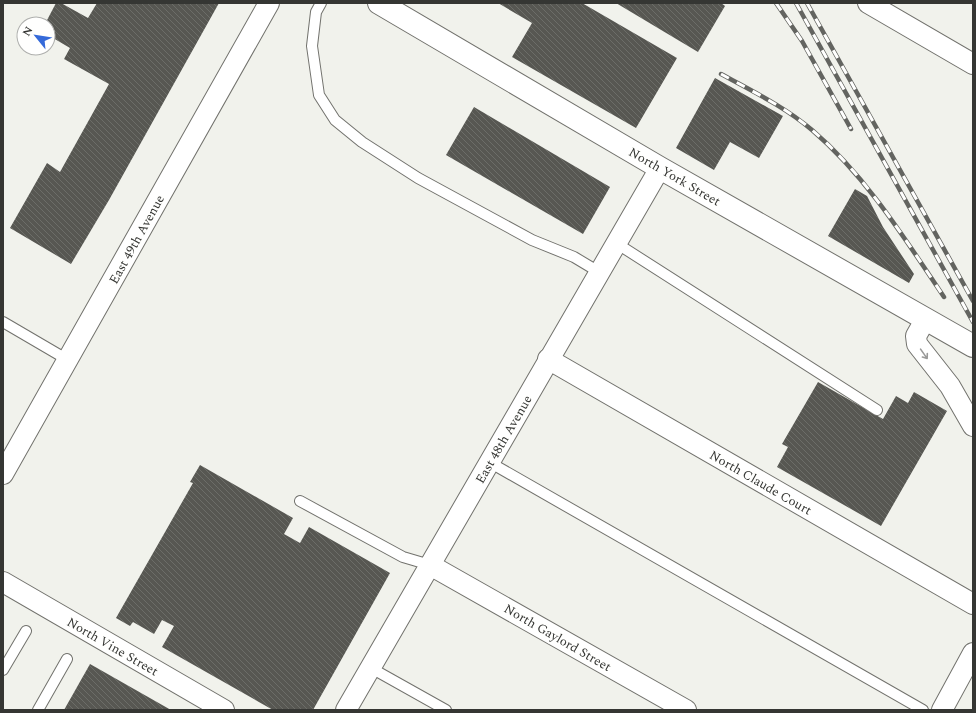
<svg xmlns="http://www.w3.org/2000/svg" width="976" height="713" font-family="Spectral,serif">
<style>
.building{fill:url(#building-back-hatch)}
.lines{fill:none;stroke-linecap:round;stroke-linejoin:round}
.service-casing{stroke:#72726d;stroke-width:12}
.minor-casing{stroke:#72726d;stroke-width:22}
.tertiary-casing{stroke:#72726d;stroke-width:24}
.service{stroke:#fff;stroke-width:10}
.minor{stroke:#fff;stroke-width:20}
.tertiary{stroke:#fff;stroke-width:22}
.rail-casing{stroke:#636460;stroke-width:4.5}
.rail{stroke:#fffffe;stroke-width:3;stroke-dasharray:9;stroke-linecap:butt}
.oneway{stroke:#9a9a99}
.labels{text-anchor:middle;stroke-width:4;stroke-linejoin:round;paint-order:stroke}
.street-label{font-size:13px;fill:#353633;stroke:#fffffe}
</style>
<defs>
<pattern id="building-back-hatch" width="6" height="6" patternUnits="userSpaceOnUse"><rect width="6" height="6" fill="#575752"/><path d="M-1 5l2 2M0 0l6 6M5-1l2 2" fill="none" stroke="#6c6d68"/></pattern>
</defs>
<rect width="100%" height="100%" fill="#f1f2ec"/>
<g class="building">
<polygon points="56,3 61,3 88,18 97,3 219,3 109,200 71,264 10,228 47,163 60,172 109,84 64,59 70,48 48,35 48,24 45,24"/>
<polygon points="498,3 582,3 677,58 636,128 512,57 532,23"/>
<polygon points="616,3 721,3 725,6 698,52"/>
<polygon points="715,78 783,116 759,158 730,142 714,170 676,148"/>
<polygon points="474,107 610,187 583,234 446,155"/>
<polygon points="855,189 867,196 883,227 914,274 909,283 828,236"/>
<polygon points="818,382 883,419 896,396 908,403 914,392 947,411 881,526 777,467 788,447 782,444"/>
<polygon points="200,465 293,518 284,534 300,543 309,527 390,573 313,710 273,710 162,647 174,626 162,620 154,634 133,622 130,626 116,618 193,483 190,482"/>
<polygon points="90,664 171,710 64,710"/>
</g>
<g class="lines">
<g class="service-casing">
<g id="service">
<polyline points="321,3 316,12 312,46 319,95 335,120 362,142 418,178 532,240 574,257 599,272"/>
<polyline points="616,243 877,410"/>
<polyline points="3,322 68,360"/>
<polyline points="489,462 923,710"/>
<polyline points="300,501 403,557 430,565"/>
<polyline points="371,668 446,710"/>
<polyline points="3,670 26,631"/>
<polyline points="38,710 67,659"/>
</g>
</g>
<g class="minor-casing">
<g id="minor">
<polyline points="868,3 973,64"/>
<polyline points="925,320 916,336 917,344 950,386 973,426"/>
<polyline points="548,359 973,604"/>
<polyline points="3,474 269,3"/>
<polyline points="430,565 686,710"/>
<polyline points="3,582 224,710"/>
<polyline points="346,710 660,168"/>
<polyline points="942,710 973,653"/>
</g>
</g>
<g class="tertiary-casing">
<polyline id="tertiary" points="379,3 660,168 973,346"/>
</g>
<use href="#service" class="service"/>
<use href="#minor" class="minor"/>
<use href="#tertiary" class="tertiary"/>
<g class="rail-casing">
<g id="rail">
<polyline points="776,3 802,41 851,129"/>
<polyline points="796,3 973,322"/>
<polyline points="807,3 973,301"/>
<path d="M721,74C752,91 785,107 812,130C866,176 905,239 944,297"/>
</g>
</g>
<use href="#rail" class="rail"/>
</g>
<defs><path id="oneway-shaft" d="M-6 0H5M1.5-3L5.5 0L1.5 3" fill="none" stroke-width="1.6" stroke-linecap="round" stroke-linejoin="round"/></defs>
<use class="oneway" href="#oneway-shaft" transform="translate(924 354) rotate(55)"/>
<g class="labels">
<g class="street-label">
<text transform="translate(675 176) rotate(30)" y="5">North York Street</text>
<text transform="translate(136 239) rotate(-61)" y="5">East 49th Avenue</text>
<text transform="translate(503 439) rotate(-60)" y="5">East 48th Avenue</text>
<text transform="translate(761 482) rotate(30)" y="5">North Claude Court</text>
<text transform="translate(558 637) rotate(30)" y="5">North Gaylord Street</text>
<text transform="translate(113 646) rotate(30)" y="5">North Vine Street</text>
</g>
</g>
<rect width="976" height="713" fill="none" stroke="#353633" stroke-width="8"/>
<g transform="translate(36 36) rotate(300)"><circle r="19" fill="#fffffe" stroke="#aeafad"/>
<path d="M0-3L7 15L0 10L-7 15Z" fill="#356ad9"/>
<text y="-6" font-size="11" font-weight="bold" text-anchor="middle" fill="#353633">N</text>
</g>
</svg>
